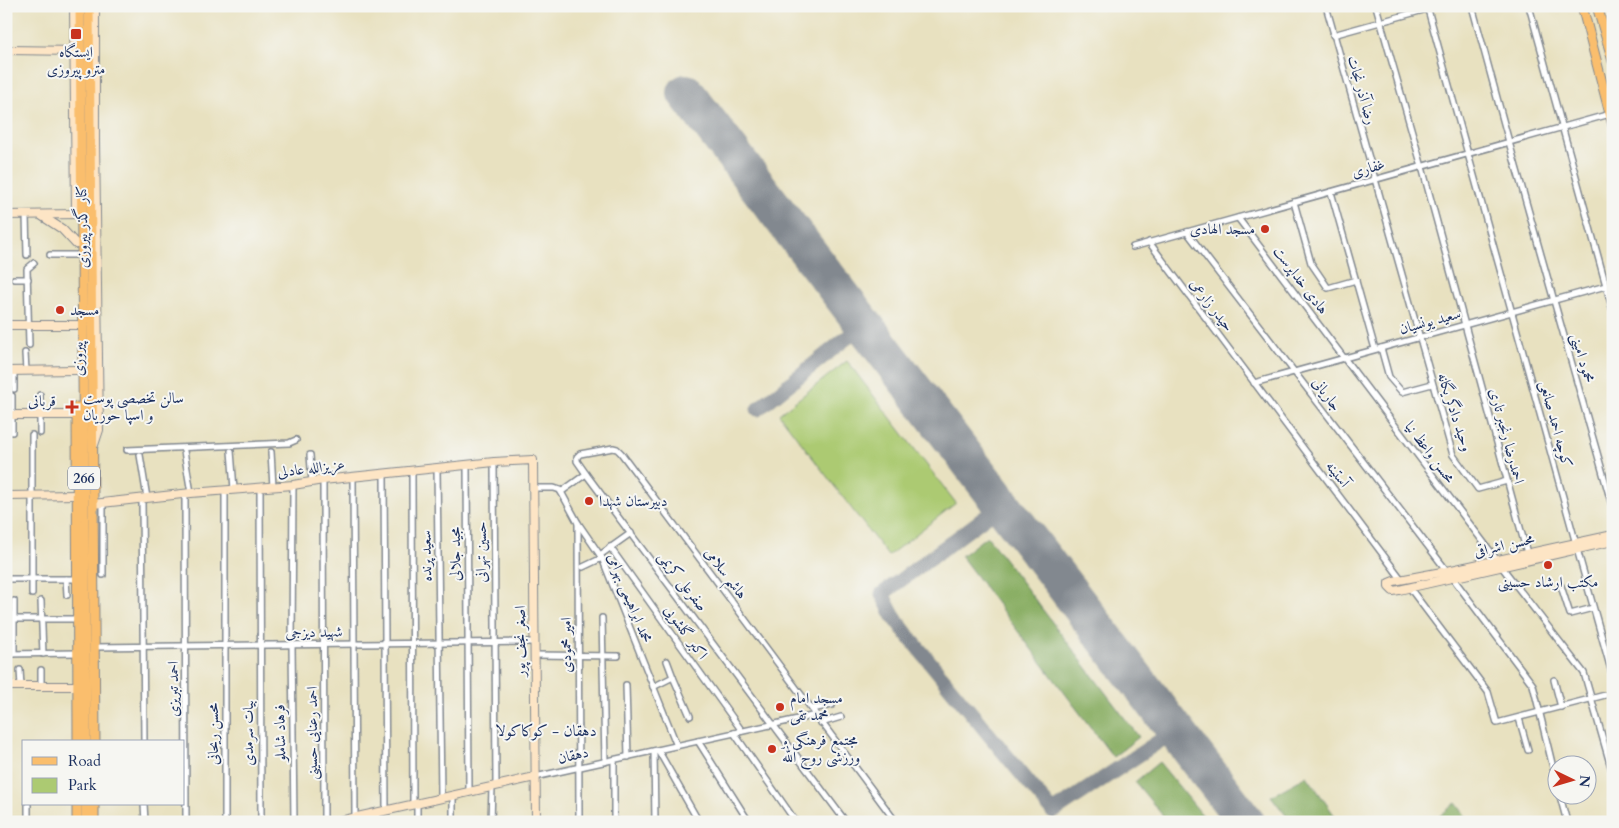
<svg xmlns="http://www.w3.org/2000/svg" width="1619" height="828" font-family="Cardo,Amiri,serif">
<style>
.green{fill:#acca72;stroke:#647c68}
.forest{fill:#89ae64;stroke:#526e61}
.lines{fill:none;stroke-linecap:round;stroke-linejoin:round}
.taxiway{stroke:#82888f;stroke-width:15}
.runway{stroke:#82888f;stroke-width:38}
.street-casing{stroke:#82888f;stroke-width:8}
.secondary-casing{stroke:#82888f;stroke-width:10}
.primary-casing{stroke:#82888f;stroke-width:11}
.street{stroke:#fff;stroke-width:5}
.secondary{stroke:#fde5c5;stroke-width:8}
.primary{stroke:#fabe6d;stroke-width:9}
.poi-dot{fill:#c8321e;stroke:#f6f6f2;stroke-width:2}
.labels{text-anchor:middle;stroke-width:4;stroke-linejoin:round;paint-order:stroke}
.shield{fill:#f6f6f2;stroke:#5d6b8a;stroke-width:1}
.shield-label{font-size:14px;font-weight:bold;fill:#1b2f5e}
.poi-label{font-size:15px;fill:#1b2f5e;stroke:#f6f6f2;text-anchor:start}
.street-label{font-size:15px;fill:#1b2f5e;stroke:#f6f6f2}
.neighbourhood-label{font-size:16px;fill:#1b2f5e;stroke:#f6f6f2}
</style>
<rect width="100%" height="100%" fill="#f6f6f2"/>
<filter id="ink" filterUnits="userSpaceOnUse"><feTurbulence type="fractalNoise" baseFrequency=".02" numOctaves="2"/><feDisplacementMap in="SourceGraphic" scale="10" xChannelSelector="R" yChannelSelector="G"/><feConvolveMatrix kernelMatrix="1 2 1 2 8 2 1 2 1" color-interpolation-filters="sRGB"/></filter>
<filter id="wash" filterUnits="userSpaceOnUse"><feTurbulence type="fractalNoise" baseFrequency=".0096" numOctaves="4" result="noise"/><feDisplacementMap in="SourceGraphic" scale="20" xChannelSelector="R" yChannelSelector="G"/><feGaussianBlur stdDeviation="1.12" result="paint"/><feColorMatrix in="noise" values="0 0 0 0 0 0 0 0 0 0 0 0 0 0 0 0 0 1.4 0 .05"/><feComposite in="paint" operator="in"/></filter>
<g filter="url(#wash)">
<rect width="100%" height="100%" fill="#e8e1c0"/>
<polygon class="green" points="847,361 956,503 888,556 779,414"/>
<g class="forest">
<polygon points="987,536 1139,737 1113,757 961,556"/>
<polygon points="1159,762 1208,822 1168,822 1135,782"/>
<polygon points="1307,776 1337,819 1339,822 1291,822 1271,796"/>
<polygon points="1456,803 1470,822 1432,822"/>
</g>
<g class="lines">
<g class="taxiway">
<polyline points="758,409 864,324"/>
<path d="M1003,504L882,594C886,601 889,608 893,615C909,640 931,661 948,685L1053,812L1176,730"/>
</g>
<polyline class="runway" points="686,93 1246,822"/>
</g>
</g>
<g filter="url(#ink)">
<g class="lines">
<g class="street-casing">
<g id="street">
<polyline points="1326,6 1453,455 1478,489 1507,481"/>
<polyline points="1376,6 1422,167 1527,553"/>
<polyline points="1427,6 1576,544"/>
<polyline points="1472,6 1509,142 1613,509"/>
<polyline points="1529,6 1613,311"/>
<polyline points="1333,35 1438,6"/>
<polyline points="1331,192 1375,349"/>
<polyline points="1294,202 1311,263 1328,288 1356,280"/>
<polyline points="26,215 27,255"/>
<polyline points="1238,218 1497,560"/>
<polyline points="1187,232 1447,571"/>
<polyline points="1149,242 1402,580"/>
<polyline points="1133,247 1610,114"/>
<polyline points="50,255 76,255"/>
<polyline points="14,279 28,279"/>
<polyline points="29,345 27,269 34,263"/>
<polyline points="1381,348 1389,377 1402,392 1432,384"/>
<polyline points="25,353 26,371"/>
<polyline points="1611,359 1613,367"/>
<polyline points="14,371 14,389"/>
<polyline points="1254,383 1613,284"/>
<polyline points="12,396 12,432"/>
<polyline points="40,433 40,395"/>
<polyline points="32,435 32,594"/>
<polyline points="127,450 289,443 296,440"/>
<polyline points="184,451 191,493"/>
<polyline points="231,451 234,489"/>
<polyline points="271,452 273,487"/>
<polyline points="140,455 147,498"/>
<polyline points="310,455 312,482"/>
<polyline points="494,462 496,786"/>
<polyline points="467,465 469,792"/>
<polyline points="437,468 441,798"/>
<polyline points="412,471 413,805"/>
<polyline points="384,474 386,810"/>
<polyline points="353,477 355,817"/>
<polyline points="323,480 324,822"/>
<polyline points="293,485 292,645 294,822"/>
<polyline points="260,487 261,822"/>
<polyline points="533,488 554,488 560,490 578,523 602,558 677,746"/>
<polyline points="561,492 586,474"/>
<polyline points="185,494 186,822"/>
<polyline points="142,499 144,742"/>
<polyline points="103,503 103,575"/>
<polyline points="578,523 579,822"/>
<polyline points="610,547 742,731"/>
<polyline points="1577,549 1613,677"/>
<polyline points="600,555 631,533"/>
<polyline points="1501,566 1584,673 1613,774"/>
<polyline points="583,567 602,558"/>
<polyline points="1452,577 1533,685 1556,780"/>
<polyline points="6,579 77,579"/>
<polyline points="66,579 67,595"/>
<polyline points="1561,586 1570,614 1593,608"/>
<polyline points="1409,587 1488,692 1497,723 1613,693"/>
<polyline points="14,601 14,654"/>
<polyline points="41,601 43,654"/>
<polyline points="602,618 605,762"/>
<polyline points="6,619 77,619"/>
<polyline points="94,647 534,642"/>
<polyline points="6,654 78,653"/>
<polyline points="534,655 618,656"/>
<polyline points="667,661 673,677"/>
<polyline points="20,670 21,686"/>
<polyline points="41,670 41,686"/>
<polyline points="1554,680 1561,707"/>
<polyline points="626,685 628,757"/>
<polyline points="653,687 673,677 690,716"/>
<polyline points="812,709 832,705"/>
<polyline points="1519,718 1528,750"/>
<polyline points="821,723 841,717"/>
<polyline points="734,733 796,822"/>
<polyline points="698,741 749,822"/>
<polyline points="658,750 699,822"/>
<polyline points="654,751 655,822"/>
<polyline points="614,760 614,822"/>
<polyline points="535,777 816,715"/>
<polyline points="453,795 453,822"/>
<polyline points="1560,796 1567,822"/>
<polyline points="144,804 145,822"/>
<polyline points="28,822 28,804"/>
<polyline points="225,822 225,490"/>
<polyline points="377,822 378,812"/>
<polyline points="417,822 417,804"/>
<polyline points="491,822 492,787"/>
<polyline points="846,822 586,474 577,461 577,457 580,454 613,448 617,449 621,453 896,822"/>
</g>
</g>
<g class="secondary-casing">
<g id="secondary">
<polyline points="74,6 76,214"/>
<polyline points="6,50 79,51"/>
<polyline points="6,215 79,214"/>
<polyline points="42,216 62,229 76,244"/>
<polyline points="6,325 77,325"/>
<polyline points="6,371 77,370"/>
<polyline points="6,415 77,415"/>
<polyline points="94,445 99,430 95,140 95,6"/>
<polyline points="6,496 77,495"/>
<polyline points="93,504 191,493 293,485 323,480 494,462 533,460 536,822"/>
<polyline points="1613,535 1447,571 1394,581 1389,583 1389,587 1393,591 1399,590 1613,541"/>
<polyline points="6,686 78,686"/>
<polyline points="335,822 535,777"/>
</g>
</g>
<g class="primary-casing">
<g id="primary">
<polyline points="80,6 86,742"/>
<polyline points="89,6 95,742"/>
<polyline points="1582,6 1613,125"/>
<polyline points="1597,6 1613,61"/>
<polyline points="77,407 78,742"/>
<polyline points="86,804 86,822"/>
<polyline points="77,822 77,804"/>
<polyline points="94,822 94,804"/>
</g>
</g>
<use href="#street" class="street"/>
<use href="#secondary" class="secondary"/>
<use href="#primary" class="primary"/>
</g>
</g>
<g class="poi-dot">
<rect x="70" y="28" width="12" height="12" rx="2.5"/>
<circle cx="1265" cy="229" r="5"/>
<circle cx="60" cy="310" r="5"/>
<path d="M69.5 399.5h5v5h5v5h-5v5h-5v-5h-5v-5h5z"/>
<circle cx="589" cy="501" r="5"/>
<circle cx="1548" cy="565" r="5"/>
<circle cx="780" cy="707" r="5"/>
<circle cx="772" cy="749" r="5"/>
</g>
<g class="labels">
<rect class="shield" x="68" y="466.5" width="32" height="23" rx="4"/>
<g class="shield-label">
<text x="84" y="483">266</text>
</g>
<g class="poi-label">
<text x="76" y="57" text-anchor="middle">ایستگاه<tspan x="76" dy="17">مترو پیروزی</tspan></text>
<text x="1255" y="234" text-anchor="end">مسجد الهادی</text>
<text x="70" y="315">مسجد</text>
<text x="83" y="403">سالن تخصصی پوست<tspan x="83" dy="17">و اسپا حوریان</tspan></text>
<text x="599" y="506">دبیرستان شهدا</text>
<text x="1548" y="587" text-anchor="middle">مکتب ارشاد حسینی</text>
<text x="790" y="703">مسجد امام<tspan x="790" dy="17">محمد تقی</tspan></text>
<text x="782" y="745">مجتمع فرهنگی و<tspan x="782" dy="17">ورزشی روح الله</tspan></text>
</g>
<g class="street-label">
<text transform="translate(1362 90) rotate(74)" y="5">رضا آذر نجات</text>
<text transform="translate(1368 168) rotate(-16)" y="5">غفاری</text>
<text transform="translate(82 227) rotate(-91)" y="5">کنار گذر پیروزی</text>
<text transform="translate(1301 280) rotate(53)" y="5">هادی خداپرست</text>
<text transform="translate(1212 305) rotate(53)" y="5">حیدر زارعی</text>
<text transform="translate(1430 321) rotate(-15)" y="5">سعید یونسیان</text>
<text transform="translate(1583 358) rotate(74)" y="5">محمود امینی</text>
<text transform="translate(78 359) rotate(-91)" y="5">پیروزی</text>
<text transform="translate(1327 394) rotate(53)" y="5">جاریانی</text>
<text x="42" y="406">قربانی</text>
<text transform="translate(1455 412) rotate(72)" y="5">وحید دادگر یگانه</text>
<text transform="translate(1556 424) rotate(75)" y="5">کوچه احمد صانعی</text>
<text transform="translate(1507 436) rotate(75)" y="5">احمدرضا رنجبر تاری</text>
<text transform="translate(1430 452) rotate(53)" y="5">محسن واعظ نیا</text>
<text transform="translate(311 468) rotate(-7)" y="5">عزیزالله عادلی</text>
<text transform="translate(1338 474) rotate(53)" y="5">آستینه</text>
<text transform="translate(1504 545) rotate(-13)" y="5">محسن اشراقی</text>
<text transform="translate(481 552) rotate(-90)" y="5">حسین تهرانی</text>
<text transform="translate(455 554) rotate(-90)" y="5">مجید جلالی</text>
<text transform="translate(426 556) rotate(-91)" y="5">سعید پرنده</text>
<text transform="translate(726 573) rotate(53)" y="5">هاشم سلامی</text>
<text transform="translate(683 581) rotate(53)" y="5">صفرعلی کریمی</text>
<text transform="translate(630 598) rotate(68)" y="5">محمد ابراهیمی بهرامی</text>
<text transform="translate(314 632) rotate(-1)" y="5">شهید دیزجی</text>
<text transform="translate(686 632) rotate(54)" y="5">اکبر گلشویی</text>
<text transform="translate(520 641) rotate(-90)" y="5">اصغر نجف پور</text>
<text transform="translate(566 645) rotate(-90)" y="5">امیر محمودی</text>
<text transform="translate(173 689) rotate(-90)" y="5">احمد تبریزی</text>
<text transform="translate(248 733) rotate(-90)" y="5">بیات سرمدی</text>
<text transform="translate(280 733) rotate(-91)" y="5">فرهاد شاملو</text>
<text transform="translate(312 733) rotate(-90)" y="5">احمد رعنایی حسینی</text>
<text transform="translate(213 734) rotate(-90)" y="5">محسن ریحانی</text>
<text transform="translate(573 755) rotate(-13)" y="5">دهقان</text>
</g>
<g class="neighbourhood-label">
<text x="546" y="736">دهقان - کوکاکولا</text>
</g>
</g>
<rect width="1619" height="828" fill="none" stroke="#f6f6f2" stroke-width="25"/>
<rect x="22" y="740" width="162" height="65" fill="#f6f6f2" stroke="#9ea6b7"/>
<rect x="32" y="757" width="25" height="8" fill="#fabe6d" stroke="#9ea6b7"/>
<text x="68" y="766" font-size="15" fill="#1b2f5e">Road</text>
<rect x="32" y="778" width="25" height="15" fill="#acca72" stroke="#9ea6b7"/>
<text x="68" y="790" font-size="15" fill="#1b2f5e">Park</text>
<g transform="translate(1572 780) rotate(95)"><circle r="24" fill="#f6f6f2" stroke="#9ea6b7"/>
<path d="M0-4L9 19L0 12L-9 19Z" fill="#c8321e"/>
<text y="-8" font-size="14" font-weight="bold" text-anchor="middle" fill="#1b2f5e">N</text>
</g>
</svg>
